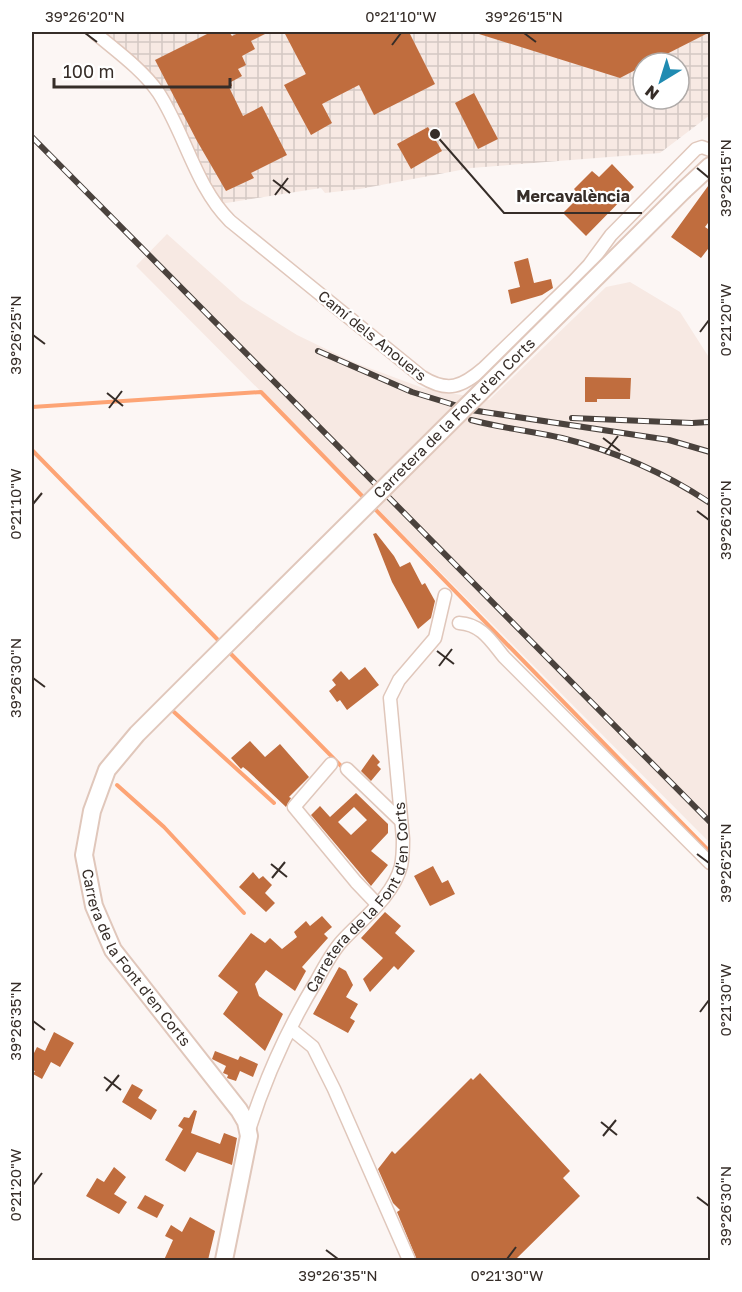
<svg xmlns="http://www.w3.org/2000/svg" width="742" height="1292" font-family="'Golos Text',sans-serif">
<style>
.built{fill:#f7e9e3}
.industrial{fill:url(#industrial-grid);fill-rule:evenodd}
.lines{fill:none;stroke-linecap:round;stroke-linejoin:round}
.stream{stroke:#fda475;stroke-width:4}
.building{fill:#c06d3e;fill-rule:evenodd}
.street-casing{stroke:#e0c7bb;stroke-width:15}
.secondary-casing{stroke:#e0c7bb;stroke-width:20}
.street{stroke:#fff;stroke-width:12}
.secondary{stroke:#fff;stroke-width:16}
.rail-casing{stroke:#4a423d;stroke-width:6}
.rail{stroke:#fff;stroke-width:4;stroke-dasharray:11;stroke-linecap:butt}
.secondary-bridge-casing{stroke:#e0c7bb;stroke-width:20;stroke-linecap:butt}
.secondary-bridge{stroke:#fff;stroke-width:16}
.ticks{fill:none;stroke:#362d28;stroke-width:2}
.labels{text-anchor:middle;stroke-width:4.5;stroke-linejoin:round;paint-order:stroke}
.street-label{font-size:15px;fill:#362d28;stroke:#fff}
.leader{fill:none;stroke:#362d28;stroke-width:2}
.callout-dot{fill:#362d28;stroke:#fff;stroke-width:2}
.callout-label{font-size:16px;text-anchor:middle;font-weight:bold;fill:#362d28;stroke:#fff;stroke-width:4.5;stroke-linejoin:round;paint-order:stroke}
.neatline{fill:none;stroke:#362d28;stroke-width:2}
.ticks-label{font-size:15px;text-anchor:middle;fill:#362d28}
</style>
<defs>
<pattern id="industrial-grid" width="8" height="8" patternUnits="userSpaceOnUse" patternTransform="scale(1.5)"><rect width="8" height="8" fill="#f7e9e3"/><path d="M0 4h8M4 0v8" fill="none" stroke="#d4c8c3"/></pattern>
</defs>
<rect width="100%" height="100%" fill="#fcf6f4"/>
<polygon class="built" points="167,234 241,300 297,335 353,362 423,388 489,400 606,287 630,282 680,312 710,359 710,843 136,266"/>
<path class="industrial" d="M102,32H710V115L660,153L471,168L360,189L325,193L321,188L220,204L163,87ZM643,63H679V99H643Z"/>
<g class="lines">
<g class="stream">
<polyline points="32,407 261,392 366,500"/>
<polyline points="32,450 219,641"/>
<polyline points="371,505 710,852"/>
<polyline points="230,653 345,770"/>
<polyline points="174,712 274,803"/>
<polyline points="117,785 164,827 244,913"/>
</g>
</g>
<g class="building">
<polygon points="211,32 229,32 232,36 240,32 269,32 251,41 255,49 242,56 246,65 238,69 242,76 231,82 232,86 229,87 243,116 262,106 287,155 251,173 254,178 226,191 197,141 155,60"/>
<polygon points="284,32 409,32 435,84 374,115 359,85 322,104 332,123 311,135 284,85 306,74"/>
<polygon points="480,32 710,32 649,63 643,63 643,66 620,78 479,34"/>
<polygon points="474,93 498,139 478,149 455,103"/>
<polygon points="428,127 442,151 411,169 397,144"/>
<polygon points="612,164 634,187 586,236 563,213 580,196 574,189 592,171 599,177"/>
<polygon points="711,182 711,219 705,227 711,231 711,245 701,258 671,237"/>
<polygon points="528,258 534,283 551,279 553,288 542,295 511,304 508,290 520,287 514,262"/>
<polygon points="585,377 631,378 630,399 597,399 597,402 585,402"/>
<polygon points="376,533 394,556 400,567 410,562 422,585 425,583 435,601 431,618 418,629 392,582 373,534"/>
<polygon points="365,667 379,685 347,710 340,700 337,702 329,691 336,685 332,680 341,671 349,680"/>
<polygon points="250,741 265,757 280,744 309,777 289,797 291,798 286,807 248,771 243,767 241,769 231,758"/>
<polygon points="373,754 380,762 377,765 381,769 371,781 361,771"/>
<path d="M356,793L388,824V833L371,851L388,865L371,886L311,815L320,806L330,817ZM354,807L367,820L351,835L338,822Z"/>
<polygon points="433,866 442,883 448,880 455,894 430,906 414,876"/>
<polygon points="253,872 259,879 263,876 272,885 265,893 275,903 266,912 239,887"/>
<polygon points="385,912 401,926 395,933 415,951 398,970 394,966 370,992 363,979 383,958 361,938"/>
<polygon points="322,916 332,927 324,934 328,938 302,967 306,971 295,991 266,970 255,984 259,996 283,1014 265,1051 223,1014 238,992 218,976 251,933 265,943 270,938 282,949 297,937 294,932 306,921 310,926"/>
<polygon points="339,967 346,971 353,985 346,997 358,1004 350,1018 355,1021 348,1033 313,1014"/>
<polygon points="54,1032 74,1043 60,1067 51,1062 42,1079 33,1074 35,1071 32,1070 32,1057 37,1047 45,1051"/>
<polygon points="215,1051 238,1060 240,1056 258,1064 253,1077 240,1071 236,1081 227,1078 228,1075 223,1073 226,1066 212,1059"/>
<polygon points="480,1073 570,1171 563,1178 580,1196 515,1260 417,1260 397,1212 400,1210 393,1203 378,1169 392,1151 395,1154 471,1078 473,1080"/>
<polygon points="132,1084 143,1090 138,1098 157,1110 151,1120 122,1102"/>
<polygon points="194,1110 197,1111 191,1133 220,1144 224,1133 237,1138 232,1165 197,1152 185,1172 165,1160 183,1129 178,1126 184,1117 189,1118"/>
<polygon points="114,1167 126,1177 114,1194 127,1202 119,1214 86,1196 97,1178 104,1182"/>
<polygon points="145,1195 164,1205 157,1218 137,1208"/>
<polygon points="190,1217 215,1231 208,1260 164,1260 173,1240 165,1236 171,1225 182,1232"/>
</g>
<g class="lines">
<g class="street-casing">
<g id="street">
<path d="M94,32C115,50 142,69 158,92C185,133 195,186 230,221L422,377C448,393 462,387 484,368L573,282L589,265L611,235L696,149L702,147L710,150"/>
<path d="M459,623C481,624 491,641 504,657L710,863"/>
<polyline points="331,764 294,807 356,882 377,904"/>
<polyline points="347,769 400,820"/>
<polyline points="291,1029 313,1047 334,1089 409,1260"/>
<path id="s1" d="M249,1130C265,1079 289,1026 317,980C324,967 332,952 342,941C362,919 393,897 401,866C403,857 403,848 403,839L390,698L399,680L435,638L445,595"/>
</g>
</g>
<g class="secondary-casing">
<g id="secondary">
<polyline points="684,190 710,166"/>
<path id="s2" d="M199,672L137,734L107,770L92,811L84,855L94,906L113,950L239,1110L246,1122L249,1136L224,1260"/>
</g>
</g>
<use href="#street" class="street"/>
<use href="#secondary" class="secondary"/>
<g class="rail-casing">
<g id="rail">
<polyline points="32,137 710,822"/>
<polyline points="318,351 412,392 471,410 669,440 710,452"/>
<polyline points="572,418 692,423 710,422"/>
<path d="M471,420C501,428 532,431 562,438C615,451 665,473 710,503"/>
</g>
</g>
<use href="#rail" class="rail"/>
<g class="secondary-bridge-casing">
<g id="secondary-bridge">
<path id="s3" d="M199,672L684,190"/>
</g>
</g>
<use href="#secondary-bridge" class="secondary-bridge"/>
</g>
<path class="ticks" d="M85,33L97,42M524,33L536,42M392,45L401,33M697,168L709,178M273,180L290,193M275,195L288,178M700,332L709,320M33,335L45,344M107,393L123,406M109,408L122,391M603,438L620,451M605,453L618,436M33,504L42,493M697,511L709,520M437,651L454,664M439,666L452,649M33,678L45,687M697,854L709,863M271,864L287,877M272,878L285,862M700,1012L709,1000M33,1021L45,1030M104,1077L121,1090M106,1091L119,1075M601,1122L617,1135M603,1136L616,1120M33,1185L42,1173M697,1197L709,1206M326,1250L338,1259M507,1259L516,1247"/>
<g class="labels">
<g class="street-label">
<text transform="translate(372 336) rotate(39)" y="5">Camí dels Anouers</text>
<text dy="5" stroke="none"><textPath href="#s3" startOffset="360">Carretera de la Font d'en Corts</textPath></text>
<text dy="5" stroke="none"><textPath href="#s1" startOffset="262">Carretera de la Font d'en Corts</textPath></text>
<text dy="5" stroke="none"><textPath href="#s2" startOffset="340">Carrera de la Font d'en Corts</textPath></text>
</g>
</g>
<path class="leader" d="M435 134L504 213H642"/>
<circle class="callout-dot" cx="435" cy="134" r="6"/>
<g class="callout-label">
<text x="573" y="202">Mercavalència</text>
</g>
<rect width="742" height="1292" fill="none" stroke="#ffffff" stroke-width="66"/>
<g transform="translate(661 81) rotate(218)"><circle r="28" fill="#ffffff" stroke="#afaba9" stroke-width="1.5"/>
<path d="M0-4.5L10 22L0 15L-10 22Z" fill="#208bb2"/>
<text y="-9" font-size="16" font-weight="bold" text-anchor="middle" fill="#362d28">N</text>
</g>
<path d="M54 78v9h176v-9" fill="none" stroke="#362d28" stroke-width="3"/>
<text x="63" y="78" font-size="18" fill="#362d28" stroke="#ffffff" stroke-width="4.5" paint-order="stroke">100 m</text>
<rect x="33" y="33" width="676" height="1226" class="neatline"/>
<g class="ticks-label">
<text x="85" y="22">39°26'20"N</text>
<text x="401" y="22">0°21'10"W</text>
<text x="524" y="22">39°26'15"N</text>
<text transform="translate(726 178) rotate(-90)" y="5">39°26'15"N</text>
<text transform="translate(726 320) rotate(-90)" y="5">0°21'20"W</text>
<text transform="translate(16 335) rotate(-90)" y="5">39°26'25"N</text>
<text transform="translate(16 504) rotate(-90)" y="5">0°21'10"W</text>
<text transform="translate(726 520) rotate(-90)" y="5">39°26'20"N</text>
<text transform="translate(16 678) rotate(-90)" y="5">39°26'30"N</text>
<text transform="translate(726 863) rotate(-90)" y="5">39°26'25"N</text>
<text transform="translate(726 1000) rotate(-90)" y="5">0°21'30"W</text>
<text transform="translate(16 1021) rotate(-90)" y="5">39°26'35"N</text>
<text transform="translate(16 1185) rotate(-90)" y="5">0°21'20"W</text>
<text transform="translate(726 1206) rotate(-90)" y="5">39°26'30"N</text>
<text x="338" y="1281">39°26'35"N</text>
<text x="507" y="1281">0°21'30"W</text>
</g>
</svg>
